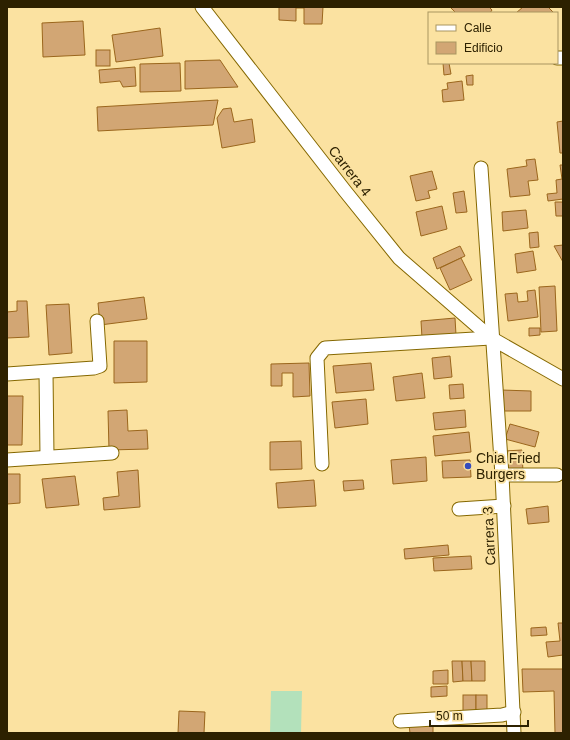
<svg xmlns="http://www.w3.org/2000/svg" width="570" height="740" font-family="Arial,sans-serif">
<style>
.green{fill:#b3e1bb}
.building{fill:#d2a674;stroke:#9b661c}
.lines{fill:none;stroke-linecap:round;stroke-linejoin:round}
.minor-casing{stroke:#856800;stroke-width:15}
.minor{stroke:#fff;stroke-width:13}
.poi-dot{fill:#354bbd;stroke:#fbe2a1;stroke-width:1.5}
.labels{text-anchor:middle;stroke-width:3.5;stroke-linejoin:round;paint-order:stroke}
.street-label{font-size:14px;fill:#2d2100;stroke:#fbe2a1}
.poi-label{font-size:14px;fill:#2d2100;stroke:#fbe2a1;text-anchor:start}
</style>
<rect width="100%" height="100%" fill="#fbe2a1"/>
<polygon class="green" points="271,691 302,691 301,733 270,733"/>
<g class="building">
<polygon points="279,7 323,7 322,24 304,24 304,8 296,8 296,21 279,20"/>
<polygon points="450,7 489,7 492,10 490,13 456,13"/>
<polygon points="523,7 550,7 549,8 554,13 516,13"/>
<polygon points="83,21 85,55 43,57 42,23"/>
<polygon points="160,28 163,56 116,62 112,35"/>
<rect x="96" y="50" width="14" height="16"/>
<polygon points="220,60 238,87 185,89 185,61"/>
<polygon points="180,63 181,91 140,92 140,64"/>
<polygon points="443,63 449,63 451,74 444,75"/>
<polygon points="135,67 136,86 123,87 120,81 100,83 99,70"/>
<polygon points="473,75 473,85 467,85 466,76"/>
<polygon points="462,81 464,100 443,102 442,90 448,89 447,83"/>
<polygon points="218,100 213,125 98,131 97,107"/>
<polygon points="231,108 234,122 252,119 255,142 222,148 217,118 223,109"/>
<polygon points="563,121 563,153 560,153 557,122"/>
<polygon points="535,159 538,180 528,181 530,195 510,197 507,169 527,166 526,160"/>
<polygon points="560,165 563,165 563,199 548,201 547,194 557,193 556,180 562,179"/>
<polygon points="432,171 437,189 428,191 430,198 416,201 410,176"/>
<polygon points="464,191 467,212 456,213 453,193"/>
<polygon points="555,202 563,202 563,216 556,216"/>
<polygon points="442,206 447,229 421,236 416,212"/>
<polygon points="526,210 528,228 503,231 502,212"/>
<polygon points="538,232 539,247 530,248 529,233"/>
<polygon points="563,245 563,262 554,246"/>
<polygon points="460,246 465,256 437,269 433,258"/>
<polygon points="533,251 536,270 517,273 515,254"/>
<polygon points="461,258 472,280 450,290 440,268"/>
<polygon points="555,286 557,331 541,332 539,287"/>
<polygon points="535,290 538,317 508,321 505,294 517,293 518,302 528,301 527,291"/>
<polygon points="144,297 147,319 100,325 98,303"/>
<polygon points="17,301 27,301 29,337 7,338 7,312 17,311"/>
<polygon points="69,304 72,353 49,355 46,305"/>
<polygon points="455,318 456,335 422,338 421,321"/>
<polygon points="529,328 540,328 540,335 529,336"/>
<polygon points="114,341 147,341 147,382 114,383"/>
<polygon points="450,356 452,377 434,379 432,358"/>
<polygon points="309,363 310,396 293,397 293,373 282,373 282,386 271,386 271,364"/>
<polygon points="371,363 374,390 336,393 333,366"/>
<polygon points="422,373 425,398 396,401 393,377"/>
<polygon points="463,384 464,398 450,399 449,385"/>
<polygon points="501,390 531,391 531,411 501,411"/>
<polygon points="7,396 23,396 22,445 7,445"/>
<polygon points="366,399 368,424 335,428 332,402"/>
<polygon points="127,410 128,431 147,430 148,449 109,450 108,411"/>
<polygon points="465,410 466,427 435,430 433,413"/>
<polygon points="510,424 539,432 535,447 505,439"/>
<polygon points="469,432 471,452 435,456 433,436"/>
<polygon points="301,441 302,469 270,470 270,442"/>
<polygon points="522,450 523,473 506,474 505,451"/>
<polygon points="426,457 427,481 393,484 391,460"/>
<polygon points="470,460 471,477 443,478 442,461"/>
<polygon points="138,470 140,507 104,510 103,498 119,496 117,472"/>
<polygon points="7,474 20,474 20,503 7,504"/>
<polygon points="75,476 79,505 46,508 42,479"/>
<polygon points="314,480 316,506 278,508 276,483"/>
<polygon points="363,480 364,489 344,491 343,481"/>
<polygon points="548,506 549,522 528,524 526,509"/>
<polygon points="448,545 449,555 405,559 404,549"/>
<polygon points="471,556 472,569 434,571 433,558"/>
<polygon points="558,623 563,623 563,655 548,657 546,642 560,641"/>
<polygon points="546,627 547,635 531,636 531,628"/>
<polygon points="452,661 462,661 463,681 453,682"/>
<polygon points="462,661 471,661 472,681 463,681"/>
<polygon points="471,661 485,661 485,681 472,681"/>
<polygon points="522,669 563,669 563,733 555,733 554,691 523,692"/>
<polygon points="448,670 448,684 433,684 433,671"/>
<polygon points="447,686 447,696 431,697 431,687"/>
<rect x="463" y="695" width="13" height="18"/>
<rect x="476" y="695" width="11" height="18"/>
<polygon points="179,711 205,712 204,733 178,733"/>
<polygon points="433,724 433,733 410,733 409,725"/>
</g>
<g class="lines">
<g class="minor-casing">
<g id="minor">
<polyline points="202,7 345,191 399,258 491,338 563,379"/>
<polyline points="557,58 563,58"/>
<polyline points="481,168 502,475 514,733"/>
<polyline points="46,372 47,457"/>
<polyline points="7,374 94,368 100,366 97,321"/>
<polyline points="7,460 112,453"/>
<polyline points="322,464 317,358 325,348 491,338"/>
<polyline points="502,475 557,475"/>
<polyline points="459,509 504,506"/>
<polyline points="400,721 502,715 514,712"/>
</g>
</g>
<use href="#minor" class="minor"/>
</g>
<circle class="poi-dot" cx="468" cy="466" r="4"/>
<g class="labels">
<g class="street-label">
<text transform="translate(350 171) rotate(52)" y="5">Carrera 4</text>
<text transform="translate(489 536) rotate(-93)" y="5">Carrera 3</text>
</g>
<g class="poi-label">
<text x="476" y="463">Chia Fried<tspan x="476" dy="16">Burgers</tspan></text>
</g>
</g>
<rect width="570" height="740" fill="none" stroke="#2d2100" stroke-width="16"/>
<rect x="428" y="12" width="130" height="52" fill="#fbe2a1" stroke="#a99561"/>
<rect x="436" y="25" width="20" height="6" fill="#ffffff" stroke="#a99561"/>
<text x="464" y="32" font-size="12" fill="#2d2100">Calle</text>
<rect x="436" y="42" width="20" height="12" fill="#d2a674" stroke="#a99561"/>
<text x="464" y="52" font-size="12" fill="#2d2100">Edificio</text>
<path d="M430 720v6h98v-6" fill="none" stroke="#2d2100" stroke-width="2"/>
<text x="436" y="720" font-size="12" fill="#2d2100" stroke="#fbe2a1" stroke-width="3" paint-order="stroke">50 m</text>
</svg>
